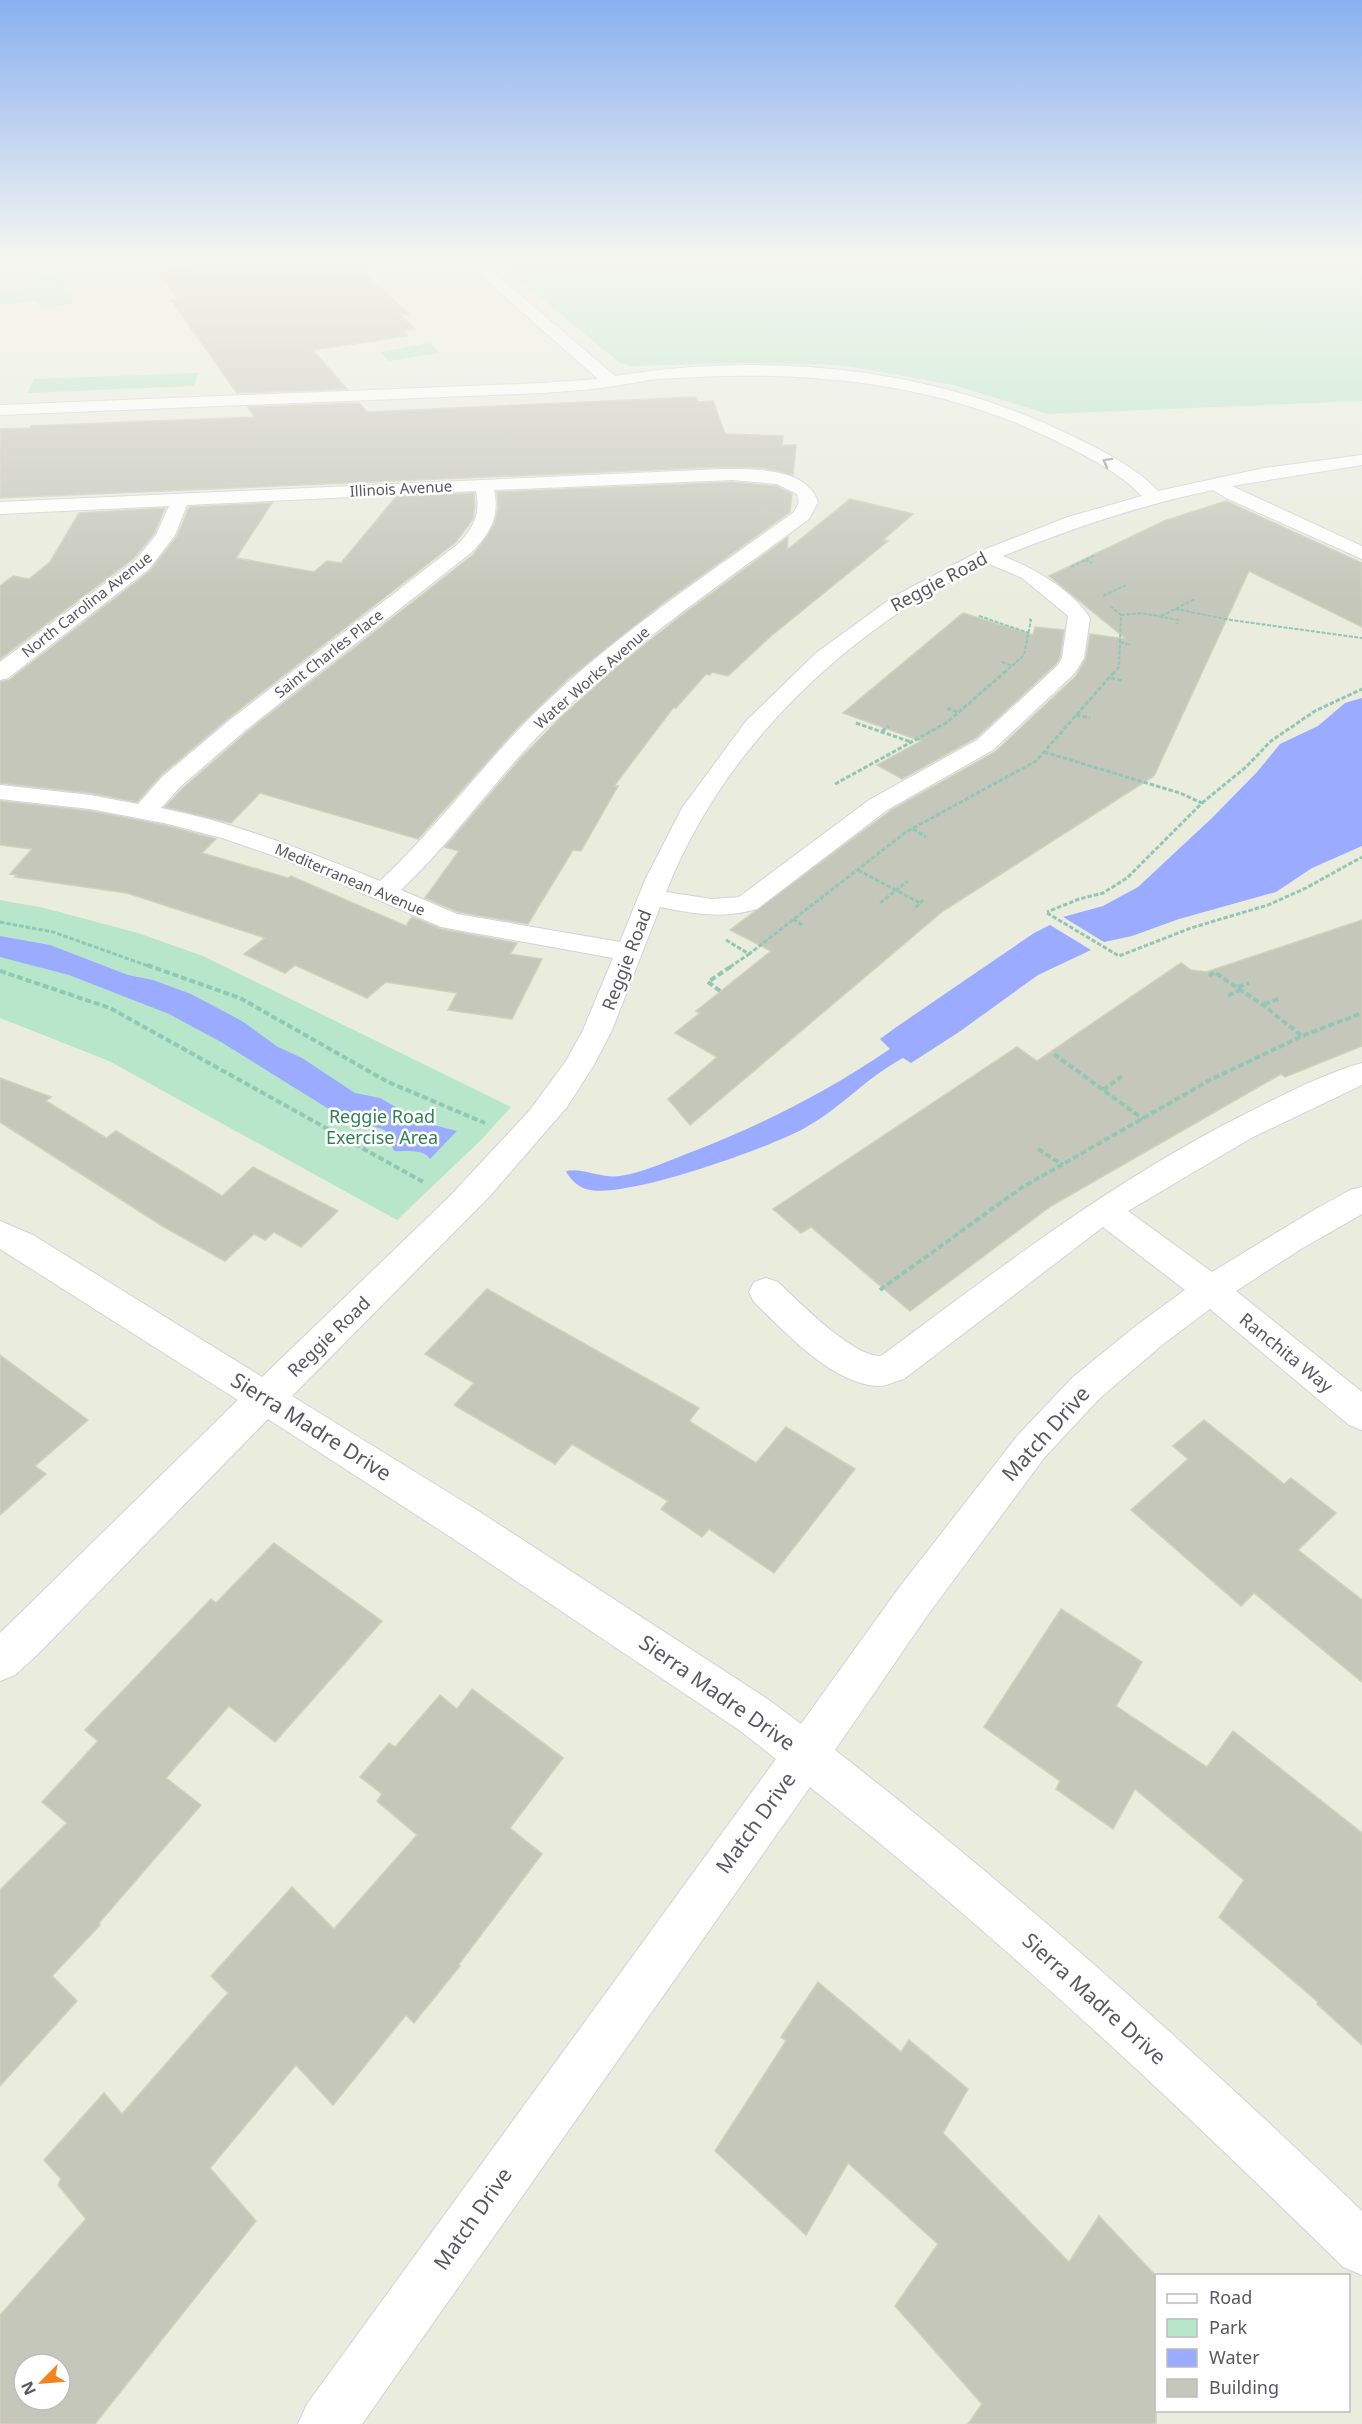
<svg xmlns="http://www.w3.org/2000/svg" width="1362" height="2424" font-family="'Noto Sans',sans-serif">
<style>
.green{fill:#b8e6cb}
.water{fill:#9babff}
.building{fill:#c6c7bb;stroke:#cfd1bc;stroke-width:1.5;fill-rule:evenodd}
.lines{fill:none;stroke-linecap:round;stroke-linejoin:round}
.minor-casing{stroke:#d2d2da;stroke-width:2}
.path-far2{stroke:#92c7b6;stroke-width:2;stroke-dasharray:4 1.5;stroke-linecap:butt}
.path-far1{stroke:#92c7b6;stroke-width:3;stroke-dasharray:4.5 2;stroke-linecap:butt}
.path{stroke:#92c7b6;stroke-width:4;stroke-dasharray:6 3;stroke-linecap:butt}
.minor{fill:#fff;fill-rule:evenodd}
.oneway{stroke:#9b9ba0}
.labels{text-anchor:middle;stroke-width:5;stroke-linejoin:round;paint-order:stroke}
.far-street-label{font-size:15px;fill:#585861;stroke:#fff}
.street-label{font-size:18px;fill:#585861;stroke:#fff}
.park-label{font-size:18px;fill:#2e8254;stroke:#fff}
.near-street-label{font-size:21px;fill:#585861;stroke:#fff}
</style>
<rect width="100%" height="100%" fill="#eaecde"/>
<g class="green">
<polygon points="494,259 1362,259 1362,401 1048,414 953,385 865,369 834,365 751,363 631,366 620,363"/>
<polygon points="46,277 60,278 74,303 43,308 36,301 0,305 0,291 23,288 27,283"/>
<polygon points="430,343 440,353 389,361 380,352"/>
<polygon points="198,373 194,386 28,393 34,379"/>
<polygon points="0,900 44,908 138,933 203,956 511,1107 482,1139 397,1220 109,1061 0,1018"/>
</g>
<g class="water">
<polygon points="1362,698 1362,846 1312,868 1276,892 1179,919 1132,936 1104,942 1063,917 1103,906 1138,887 1213,817 1257,772 1280,744 1318,726 1345,703"/>
<path d="M1050,925L1091,950L1038,975L959,1032L911,1063L903,1058C867,1077 840,1109 803,1129C768,1148 621,1201 586,1189C578,1187 569,1178 566,1171C582,1167 602,1179 620,1176C645,1172 670,1160 694,1151C764,1124 828,1091 890,1049L880,1039L895,1028L1034,933Z"/>
<path d="M0,936L50,945L128,975L153,980L191,994L242,1021L278,1047L302,1058L355,1093L380,1098L422,1122L457,1131L430,1159C422,1148 406,1152 394,1151L385,1130L340,1116L221,1042L169,1014L69,975L0,957Z"/>
</g>
<g class="building">
<polygon points="246,259 327,259 333,265 353,262 409,314 401,315 415,329 404,331 408,336 313,350 347,389 237,393 171,300 178,299 159,274 173,272 171,270"/>
<polygon points="696,397 698,402 713,401 725,434 783,436 782,445 796,445 793,475 763,468 722,467 0,498 0,429 30,428 31,426 255,417 248,407 359,403 367,412"/>
<polygon points="732,482 776,486 792,494 790,512 663,603 569,678 518,727 418,839 260,793 231,823 165,807 182,789 248,731 474,554 494,525 498,508 497,492"/>
<polygon points="474,493 475,506 473,519 456,542 230,717 161,775 137,802 90,793 0,783 0,682 9,680 150,571 177,536 189,507 272,503 236,558 314,572 327,561 341,563 396,497"/>
<polygon points="850,499 913,514 883,540 888,541 771,636 728,676 712,672 710,675 706,674 676,708 673,708 614,786 618,786 581,851 573,850 528,924 458,912 425,898 459,851 445,847 520,759 561,717 620,664 682,615 788,537 787,550"/>
<polygon points="1226,501 1362,563 1362,627 1249,571 1154,776 943,911 690,1125 668,1099 717,1057 675,1033 700,1013 696,1011 771,951 730,930 893,809 995,752 1076,676 1086,658 1090,634 1126,639 1049,576 1164,521"/>
<polygon points="165,508 154,534 133,559 0,659 0,586 13,576 29,579 50,562 79,513"/>
<polygon points="963,613 1033,635 1035,627 1064,630 1060,657 1056,664 976,738 902,779 877,765 921,741 843,713"/>
<polygon points="0,801 90,811 164,825 216,839 202,853 288,878 291,876 406,926 412,917 441,929 517,943 510,954 542,959 512,1019 448,1010 457,993 386,982 367,998 295,965 285,973 244,954 265,938 127,893 15,877 17,875 10,874 32,849 0,845"/>
<polygon points="1362,920 1362,1046 1285,1077 1281,1074 1051,1206 910,1311 811,1227 801,1233 773,1209 1017,1047 1037,1061 1181,963 1191,970 1206,972"/>
<polygon points="0,1078 51,1097 46,1101 106,1138 116,1131 222,1196 253,1167 338,1211 301,1247 274,1232 265,1240 254,1234 225,1261 164,1227 0,1122"/>
<polygon points="487,1289 699,1408 689,1421 756,1463 786,1427 855,1469 774,1573 709,1529 702,1537 661,1509 668,1501 572,1444 555,1464 454,1405 474,1383 425,1354"/>
<polygon points="0,1355 88,1420 35,1466 46,1474 0,1515"/>
<polygon points="1204,1420 1284,1484 1291,1478 1336,1513 1298,1550 1362,1600 1362,1682 1254,1593 1241,1606 1131,1510 1188,1459 1173,1446"/>
<polygon points="274,1543 382,1621 275,1742 229,1706 166,1778 201,1805 99,1923 100,1925 52,1976 77,2001 0,2086 0,1890 67,1823 42,1802 98,1741 85,1730 211,1599 216,1603"/>
<polygon points="1061,1609 1142,1662 1116,1706 1207,1767 1233,1731 1362,1833 1362,2045 1317,2004 1318,2002 1219,1917 1244,1880 1135,1789 1113,1829 1056,1789 1060,1781 984,1727"/>
<path d="M472,1689L563,1758L510,1828L542,1854L459,1964L460,1966L414,2023L406,2015L333,2105L296,2065L210,2168L256,2221L95,2424H0V2315L86,2219L58,2185L61,2179L44,2160L104,2093L122,2114L228,1993L211,1976L292,1887L334,1929L417,1835L377,1801L382,1794L360,1777L389,1743L395,1747L440,1695L457,1709ZM24,2364H60V2400H24Z"/>
<polygon points="818,1982 901,2052 909,2040 968,2089 943,2133 1069,2262 1099,2216 1156,2276 1156,2424 968,2424 982,2404 895,2306 938,2244 848,2163 806,2235 715,2151 786,2041 781,2037"/>
</g>
<g class="lines">
<g class="minor-casing">
<path id="minor" d="M462,259H478L615,376C767,352 930,366 1070,435C1101,450 1134,466 1158,491L1264,468L1362,455V465L1232,486L1362,546V559L1226,498L1213,490C1140,505 1073,528 1003,556C1035,569 1071,589 1090,618L1084,658L1074,674L993,750L887,810L757,909C723,919 695,914 660,907L612,1030L594,1065L567,1107L489,1197L292,1396L480,1512L769,1700L801,1724L898,1589L1018,1435L1073,1377L1137,1325L1185,1290L1103,1227L904,1379C896,1381 885,1387 877,1386C831,1383 785,1332 754,1302L749,1292L754,1282L766,1278L778,1282C799,1302 853,1357 881,1356C1000,1268 1116,1178 1249,1112C1285,1094 1323,1074 1362,1063V1085L1253,1137L1128,1211L1212,1272L1314,1210L1350,1190L1362,1187V1214L1301,1249L1236,1291L1362,1392V1430L1349,1425L1210,1309L1162,1345L1099,1399L1044,1458L927,1616L835,1750C1019,1893 1193,2049 1362,2211V2275L1343,2267C1173,2100 997,1935 810,1787L362,2424H298L307,2404L776,1759L739,1730L452,1538L268,1419L38,1654L15,1675L0,1681V1633L238,1400L0,1249V1221L33,1235L262,1377L449,1197L530,1110L566,1061L583,1030L613,958L441,927L286,860L222,838L164,823L90,809L0,799V785L90,795L138,804L162,777L231,719L458,544C474,527 481,514 476,491L187,505L175,535L149,569L8,678L0,680V662L135,561L156,535L169,506L0,514V502L722,469C752,469 807,467 818,502L809,519C724,582 635,642 559,715C502,769 458,836 401,890L457,914L620,942L645,880L682,808L746,721L816,653L893,597L978,552L1068,517L1142,496C1118,471 1084,455 1054,440C931,379 794,369 659,379C644,380 629,384 614,386C591,390 566,391 542,393L0,415V405L542,383L598,379ZM732,480L777,484L797,494L799,502L794,512C708,574 618,633 541,707C484,762 438,827 380,881C309,852 237,823 161,808L180,787L247,729L472,552C490,533 500,517 494,490ZM987,563L1022,578L1068,616L1062,658L1058,665L977,740L869,800L739,897L712,899L666,892C713,773 801,677 907,607C932,590 961,577 987,563Z"/>
</g>
<g class="path-far2">
<polyline points="1085,560 1092,563"/>
<polyline points="1071,567 1095,555"/>
<polyline points="1103,596 1126,585"/>
<polyline points="1110,606 1121,615 1119,667 1114,673"/>
<polyline points="1175,609 1231,620 1362,638"/>
<polyline points="1121,615 1142,613 1178,620 1177,624"/>
<polyline points="979,616 1029,633"/>
<polyline points="1161,616 1195,599"/>
<polyline points="1120,642 1131,645"/>
<polyline points="1002,662 1012,666"/>
<polyline points="1004,673 1024,655 1031,620 1029,619"/>
</g>
<g class="path-far1">
<polyline points="1111,678 1123,681"/>
<polyline points="947,708 959,713"/>
<polyline points="1076,715 1090,718"/>
<polyline points="856,723 911,742"/>
<polyline points="882,731 889,726"/>
<polyline points="1044,752 1180,793 1202,803 1127,878 1103,893 1079,899 1047,912"/>
<polyline points="835,784 946,723 1006,671"/>
<polyline points="1202,803 1246,767 1271,741 1315,711 1362,689"/>
<polyline points="913,829 926,837"/>
<polyline points="858,870 920,903 914,909"/>
<polyline points="880,903 908,881"/>
<polyline points="920,903 925,899"/>
<polyline points="1047,913 1119,956 1191,928 1268,905 1306,888 1362,857"/>
<polyline points="793,919 802,925"/>
<polyline points="0,922 53,932 151,967"/>
<polyline points="726,940 749,954 906,832 1036,761 1115,671"/>
<polyline points="730,967 749,954"/>
</g>
<g class="path">
<polyline points="147,965 240,998 388,1082 485,1123"/>
<polyline points="0,971 110,1008 425,1183"/>
<polyline points="1209,976 1214,972 1263,1005 1302,1036"/>
<polyline points="1238,987 1249,983"/>
<polyline points="720,991 708,982 733,965"/>
<polyline points="1228,996 1240,990"/>
<polyline points="1264,1004 1281,998"/>
<polyline points="1054,1054 1143,1119"/>
<polyline points="1103,1090 1122,1076"/>
<polyline points="1038,1149 1063,1165"/>
<polyline points="880,1290 1021,1188 1210,1080 1302,1036 1362,1013"/>
</g>
<use href="#minor" class="minor"/>
</g>
<defs><path id="oneway-chevron" d="M-2-3.5L2.5 0L-2 3.5" fill="none" stroke-width="1.6" stroke-linecap="round" stroke-linejoin="round" transform="scale(1.5)"/></defs>
<use class="oneway" href="#oneway-chevron" transform="translate(1107 462) rotate(-151)"/>
<linearGradient id="sky" x2="0" y2="1"><stop stop-color="#89b0f1"/><stop offset="0.43" stop-color="#f6f6f0"/><stop offset="1" stop-color="#f6f6f0" stop-opacity="0"/></linearGradient>
<rect width="1362" height="599" fill="url(#sky)"/>
<g class="labels">
<g class="far-street-label">
<text transform="translate(401 489) rotate(-3)" y="5">Illinois Avenue</text>
<text transform="translate(87 605) rotate(-38)" y="5">North Carolina Avenue</text>
<text transform="translate(329 654) rotate(-38)" y="5">Saint Charles Place</text>
<text transform="translate(592 678) rotate(-41)" y="5">Water Works Avenue</text>
<text transform="translate(350 880) rotate(23)" y="5">Mediterranean Avenue</text>
</g>
<g class="street-label">
<text transform="translate(939 582) rotate(-28)" y="6">Reggie Road</text>
<text transform="translate(627 960) rotate(-69)" y="6">Reggie Road</text>
<text transform="translate(329 1337) rotate(-44)" y="6">Reggie Road</text>
<text transform="translate(1286 1353) rotate(39)" y="6">Ranchita Way</text>
</g>
<g class="park-label">
<text x="382" y="1123">Reggie Road<tspan x="382" dy="21">Exercise Area</tspan></text>
</g>
<g class="near-street-label">
<text transform="translate(311 1427) rotate(32)" y="7">Sierra Madre Drive</text>
<text transform="translate(1046 1434) rotate(-48)" y="7">Match Drive</text>
<text transform="translate(717 1693) rotate(35)" y="7">Sierra Madre Drive</text>
<text transform="translate(756 1823) rotate(-54)" y="7">Match Drive</text>
<text transform="translate(1094 1999) rotate(42)" y="7">Sierra Madre Drive</text>
<text transform="translate(473 2219) rotate(-55)" y="7">Match Drive</text>
</g>
</g>
<rect x="1155" y="2274" width="195" height="138" fill="#ffffff" stroke="#bcbcc0" stroke-width="1.5"/>
<rect x="1167" y="2294" width="30" height="9" fill="#ffffff" stroke="#bcbcc0" stroke-width="1.5"/>
<text x="1209" y="2304" font-size="18" fill="#585861">Road</text>
<rect x="1167" y="2319" width="30" height="18" fill="#b8e6cb" stroke="#bcbcc0" stroke-width="1.5"/>
<text x="1209" y="2334" font-size="18" fill="#585861">Park</text>
<rect x="1167" y="2349" width="30" height="18" fill="#9babff" stroke="#bcbcc0" stroke-width="1.5"/>
<text x="1209" y="2364" font-size="18" fill="#585861">Water</text>
<rect x="1167" y="2379" width="30" height="18" fill="#c6c7bb" stroke="#bcbcc0" stroke-width="1.5"/>
<text x="1209" y="2394" font-size="18" fill="#585861">Building</text>
<g transform="translate(42 2382) rotate(245)"><circle r="28" fill="#ffffff" stroke="#bcbcc0" stroke-width="1.5"/>
<path d="M0-4.5L10 22L0 15L-10 22Z" fill="#f3841d"/>
<text y="-9" font-size="16" font-weight="bold" text-anchor="middle" fill="#585861">N</text>
</g>
</svg>
